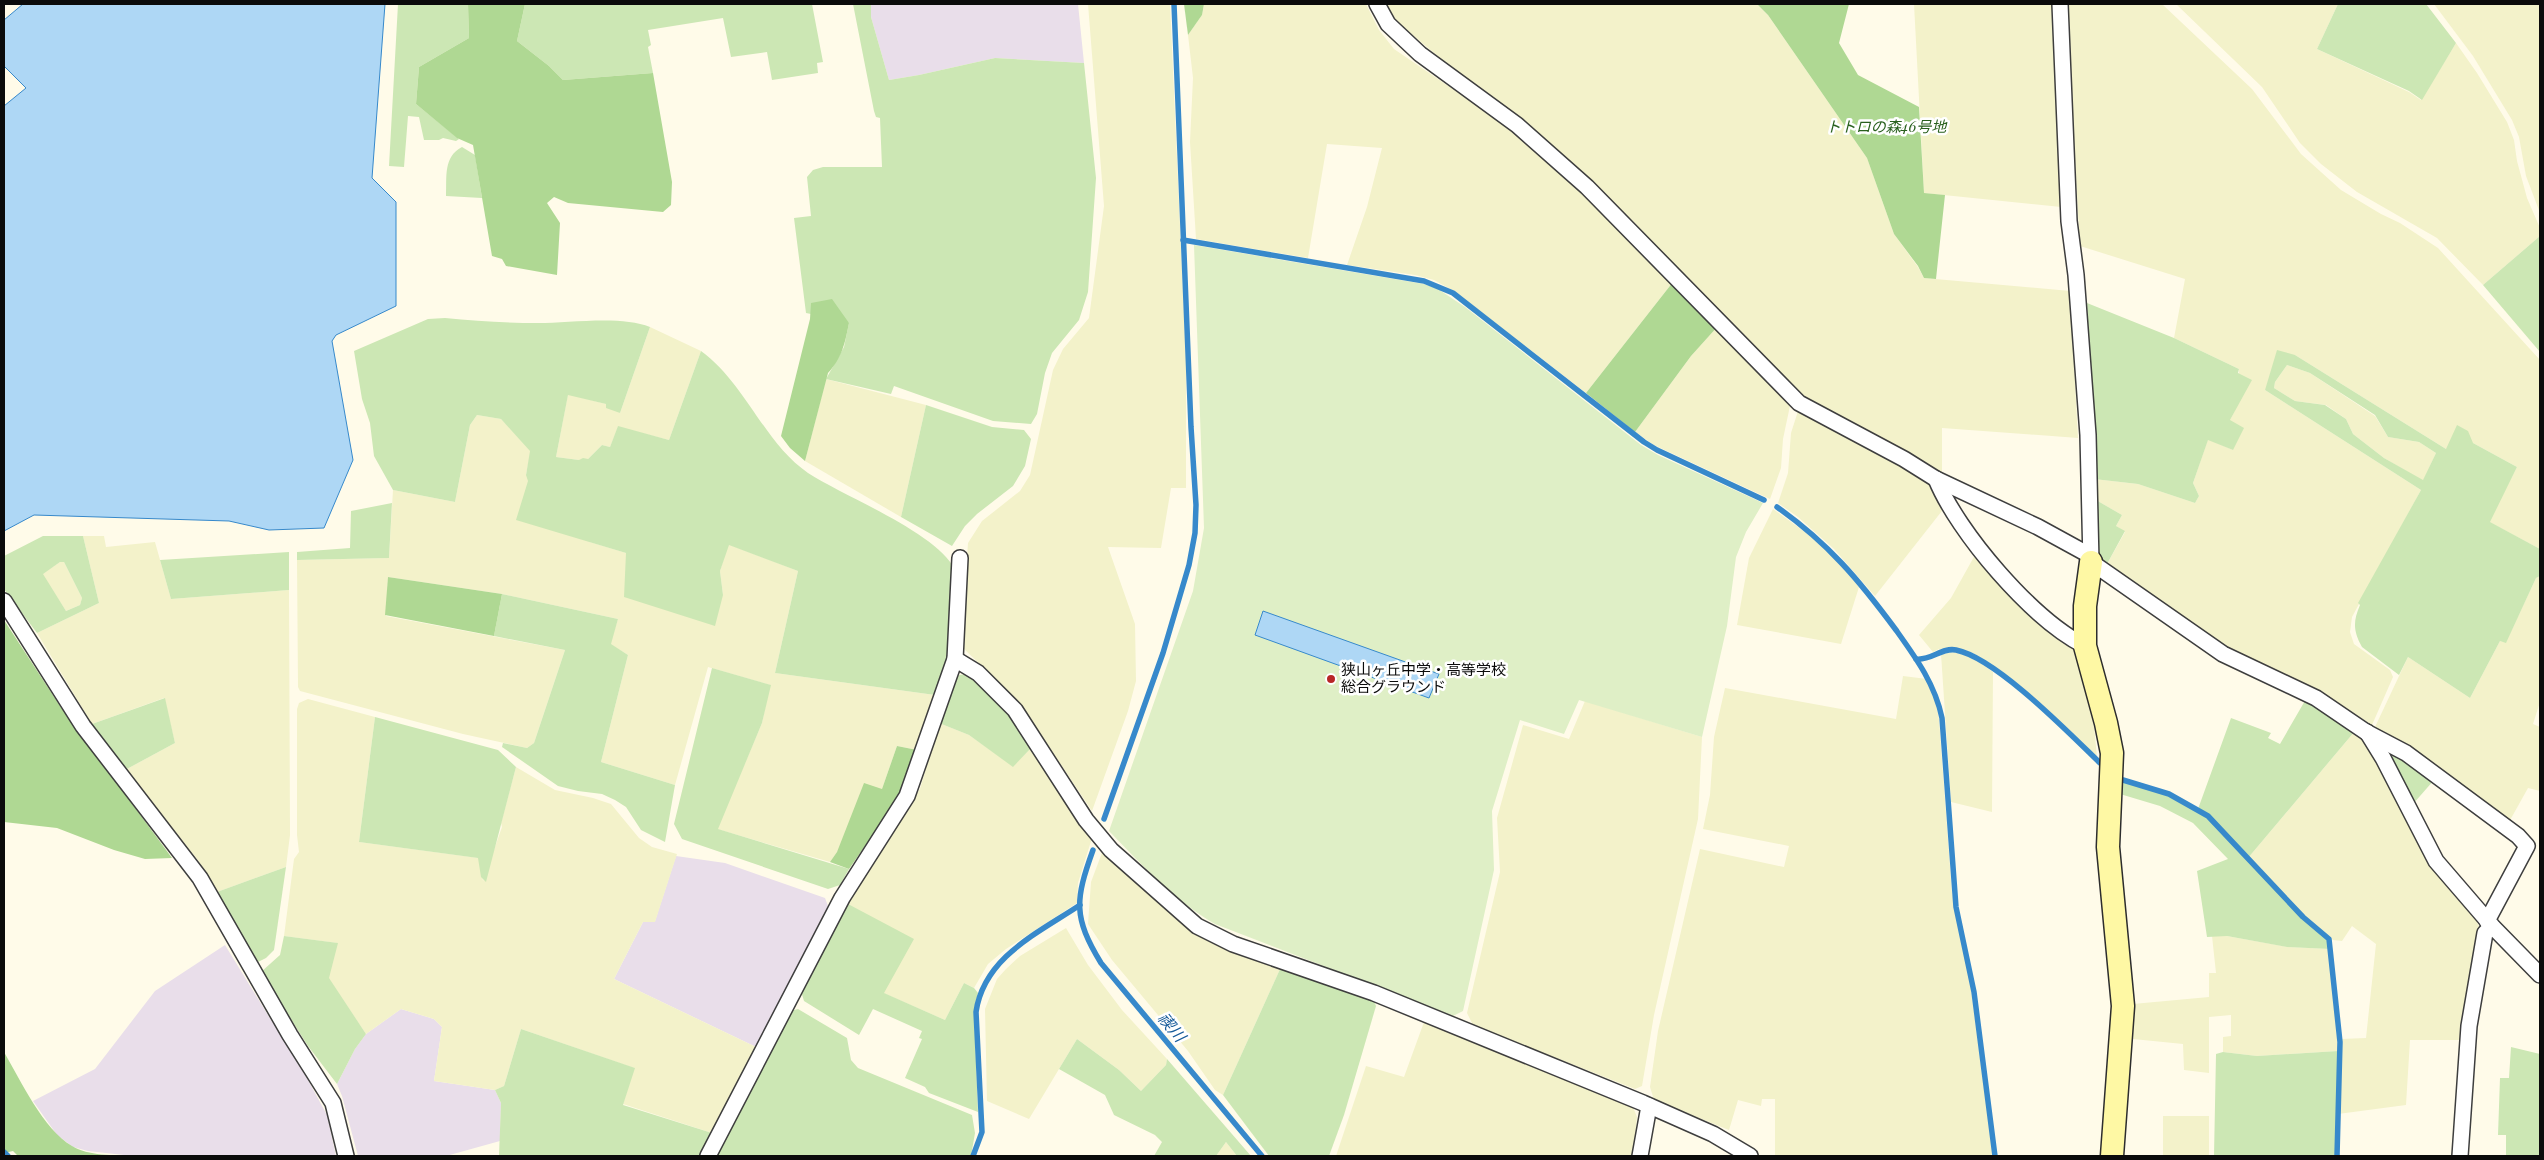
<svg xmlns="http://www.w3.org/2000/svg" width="2544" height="1160" font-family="'Playfair Display','Noto Sans JP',serif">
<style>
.industrial{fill:#e9deea}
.farmland{fill:#f3f2ca}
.green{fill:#cce7b4;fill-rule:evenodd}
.forest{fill:#afd893}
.pitch{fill:#dfefc6}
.water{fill:#aed7f5;stroke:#3789cb}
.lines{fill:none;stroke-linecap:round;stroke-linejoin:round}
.stream{stroke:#3789cb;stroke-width:5.5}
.street-casing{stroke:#3e3e3e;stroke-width:18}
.secondary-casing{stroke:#2d2d2d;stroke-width:25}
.street{stroke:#fff;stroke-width:15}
.secondary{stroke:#fef8a4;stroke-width:22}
.poi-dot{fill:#b82626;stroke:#fff;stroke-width:2}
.labels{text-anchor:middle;stroke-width:5;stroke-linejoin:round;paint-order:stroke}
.park-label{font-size:15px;font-style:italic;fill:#28601d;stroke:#fff}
.poi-label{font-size:15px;fill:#0b0b0b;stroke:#fff;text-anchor:start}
.water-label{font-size:16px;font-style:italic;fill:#175b99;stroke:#fff}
</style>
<rect width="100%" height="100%" fill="#fffbe9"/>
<g class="industrial">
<polygon points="871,4 1078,4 1084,63 995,58 919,75 889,80 871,17"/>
<polygon points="676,856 725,863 825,898 828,906 756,1047 614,979 643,922 655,921"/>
<polygon points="225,945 308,1080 327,1115 336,1156 133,1156 88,1151 73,1147 57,1135 33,1101 95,1069 155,991"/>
<polygon points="401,1009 434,1019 442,1027 434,1081 495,1090 501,1103 500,1141 446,1156 358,1156 342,1096 337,1084 355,1049 366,1034"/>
</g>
<g class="farmland">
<polygon points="1088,4 1170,4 1186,358 1186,488 1171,488 1161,548 1108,547 1135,624 1136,681 1128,711 1092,811 1019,702 961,646 968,543 982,521 1020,491 1030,475 1053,370 1063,349 1089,318 1104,206"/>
<polygon points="1204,4 1366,4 1379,30 1394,49 1520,135 1575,183 1673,282 1586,393 1454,291 1434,280 1415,275 1347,265 1367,207 1382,148 1327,144 1308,258 1196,239 1190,142 1193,78 1188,35 1202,15"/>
<polygon points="1382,4 1757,4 1768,15 1867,158 1894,234 1918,267 1924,278 2070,291 2078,438 1942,428 1942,476 1814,406 1800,395 1666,259 1636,224 1551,144 1521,118 1453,69 1389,15"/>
<polygon points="1914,4 2052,4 2061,207 1924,193"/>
<polygon points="2066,4 2162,4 2252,89 2301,154 2341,190 2381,214 2400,223 2438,248 2540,360 2540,549 2489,522 2517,467 2473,443 2446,449 2295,355 2265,390 2421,490 2352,617 2350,632 2354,644 2390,670 2393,677 2372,725 2318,690 2218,643 2107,564 2125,532 2116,526 2122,515 2096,500 2094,479 2138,484 2195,503 2199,496 2193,483 2208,439 2233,450 2230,420 2239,402 2239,369 2174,338 2185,279 2080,246"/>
<polygon points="2176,4 2338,4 2317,49 2409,92 2421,100 2456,43 2477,73 2507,122 2514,140 2517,161 2527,198 2540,228 2540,236 2483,285 2437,238 2357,192 2321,164 2300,143 2262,87"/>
<polygon points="2434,4 2540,4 2540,213 2526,176 2519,137 2512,120 2473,56"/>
<polygon points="1718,326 1791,401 1783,439 1781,468 1770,499 1654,445 1635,432 1691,356"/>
<polygon points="650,327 701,351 669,440 618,427 610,447 602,445 588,459 579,460 556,457 568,394 606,404 620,413"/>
<polygon points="2287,365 2310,373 2375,416 2388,437 2419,442 2436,453 2423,481 2384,458 2353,434 2346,419 2326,405 2295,401 2274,388 2275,382"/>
<polygon points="826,379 926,405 901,517 805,461"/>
<polygon points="1799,408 1926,479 1945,507 1875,596 1834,549 1798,517 1778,503 1788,473 1791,433"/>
<polygon points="477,415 501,419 531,451 526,474 590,542 626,553 723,595 720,571 728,544 798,571 775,673 935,695 917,750 897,746 882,789 830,862 717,829 762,723 770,685 708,667 675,785 601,762 628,655 610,644 618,619 502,594 388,577 386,616 565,650 534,743 527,748 463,734 300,691 298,687 297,560 389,558 393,490 455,502 470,425"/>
<polygon points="1773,509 1816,540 1838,562 1859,587 1841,644 1737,625 1749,558"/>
<polygon points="83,536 104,536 106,547 155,542 171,599 289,590 290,835 286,867 217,892 198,860 125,770 175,743 164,698 92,724 37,633 99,603"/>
<polygon points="1975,555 2018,601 2078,652 2093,715 2097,757 2015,682 1973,653 1949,648 1941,651 1939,649 1933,652 1919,635 1951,598"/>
<polygon points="60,562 64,562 82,598 80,605 66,611 42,574"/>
<polygon points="2540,576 2540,702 2533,724 2540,727 2540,791 2528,788 2509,822 2470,791 2375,727 2408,657 2470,698 2500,641 2506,642 2536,578"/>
<polygon points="1954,652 1972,657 1993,672 1992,812 1951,802 1941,654"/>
<polygon points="1903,676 1927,679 1935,697 1939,719 1952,893 1966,952 1993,1156 1775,1156 1775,1099 1762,1099 1761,1106 1738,1100 1729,1130 1654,1100 1650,1087 1658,1031 1700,849 1784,867 1789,846 1703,829 1710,795 1714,737 1725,688 1896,719"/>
<polygon points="308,699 375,717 359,842 479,858 483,881 502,827 501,823 516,767 555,790 593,798 611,804 639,838 652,847 677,854 655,922 643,922 614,979 758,1048 712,1133 623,1104 634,1068 521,1029 504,1086 495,1090 434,1081 442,1027 434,1019 401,1009 366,1034 328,978 337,943 284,936 294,859 299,852 297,835 297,709 299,703"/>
<polygon points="1585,701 1702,737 1698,819 1654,1015 1642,1086 1635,1089 1473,1025 1467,1013 1500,872 1497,818 1523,725 1569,739"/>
<polygon points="939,723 969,735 1013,766 1032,747 1092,838 1078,883 1077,903 1006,949 988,964 974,988 964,983 945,1020 883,993 848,904 879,847 920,789"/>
<polygon points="2355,731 2367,742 2428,860 2457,899 2475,916 2479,927 2461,1040 2410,1040 2406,1105 2338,1114 2341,1039 2366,1038 2376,944 2352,926 2342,941 2333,940 2303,915 2248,858"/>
<polygon points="1103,850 1141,886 1281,967 1223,1095 1215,1090 1188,1051 1112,960 1088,924 1091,882"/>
<polygon points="1066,928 1088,965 1122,1010 1167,1059 1166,1065 1141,1091 1119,1070 1077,1039 1029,1119 987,1101 985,1009 997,979 1006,969 1020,956"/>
<polygon points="2212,936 2227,936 2288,947 2330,949 2338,1051 2257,1056 2223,1052 2223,1037 2231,1036 2231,1015 2209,1017 2209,1073 2184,1070 2183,1044 2133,1039 2133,1004 2209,997 2209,973 2216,973"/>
<polygon points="1424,1022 1633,1107 1637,1117 1633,1156 1336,1156 1366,1066 1404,1077"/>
<rect x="2163" y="1116" width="46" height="40"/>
<polygon points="1226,1142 1237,1156 1216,1156"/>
</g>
<g class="green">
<polygon points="398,4 468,4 469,38 419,67 416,104 459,139 456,141 443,138 439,140 424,140 419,117 408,116 404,167 389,166"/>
<polygon points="525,4 812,4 823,62 817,63 818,73 772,80 767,52 731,57 723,18 648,30 651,45 648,47 653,73 563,80 549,66 517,41"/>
<polygon points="853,4 871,4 871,17 889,80 919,75 995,58 1084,63 1096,178 1088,292 1079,320 1052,353 1045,373 1037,414 1031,424 993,421 894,386 891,394 826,379 844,347 849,323 811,303 811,314 806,313 794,218 811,216 807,177 813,170 823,167 882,167 880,118 876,117 874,111"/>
<polygon points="2338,4 2426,4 2456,43 2422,100 2409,91 2317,49"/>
<path d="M462,147L475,155L482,198L446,196C447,177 443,157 462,147Z"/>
<polygon points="2540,236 2540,352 2483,285"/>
<polygon points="2087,303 2174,338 2239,369 2238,373 2252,380 2230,420 2244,428 2233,450 2208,440 2193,483 2199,496 2195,503 2138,484 2094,479"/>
<path d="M445,318C476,321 507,323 538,323C569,323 622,315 650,327L620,413L606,408V404L568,395L556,457L579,460L583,458L588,459L602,445L610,447L618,426L669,440L701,351C746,384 764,443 808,473C845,497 938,533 955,570L952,644L935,695L775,673L798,571L729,545L720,571L723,595L715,626L624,597L626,553L516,520L528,481L526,475L530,451L501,419L477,415L470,425L455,502L393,490L374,456L370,423L362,399L354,351L428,319Z"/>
<path d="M2277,350L2295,355L2446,449L2457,425L2468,431L2473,443L2517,467L2490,522L2540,549V576L2536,578L2506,643L2500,641L2470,698L2408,657L2399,675L2362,647C2353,631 2353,621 2360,605L2358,603L2421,490L2265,390ZM2287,365L2310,373L2375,415L2388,437L2419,442L2436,453L2423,480L2384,458L2353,434L2346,419L2325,405L2295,401L2274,388L2275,382Z"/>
<polygon points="926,405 992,427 1024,430 1031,439 1025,466 1013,486 977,514 965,526 952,546 901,517"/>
<polygon points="2096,500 2122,515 2116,526 2125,531 2107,564 2098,555"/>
<polygon points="392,503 389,558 297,560 297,552 350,548 351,511"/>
<path d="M43,536H83L99,603L37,633L4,589V556ZM60,562H64L82,598L80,605L66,611L43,574Z"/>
<polygon points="289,552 289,590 171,599 160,560"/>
<polygon points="502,594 618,619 611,644 628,655 601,762 675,785 665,842 641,830 626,807 615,800 602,794 578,791 558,786 502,747 503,743 527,748 534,743 565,650 494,636"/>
<polygon points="712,668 771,685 762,723 718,829 849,869 840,885 828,889 682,839 674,824"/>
<polygon points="969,674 1010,715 1032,747 1013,767 969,735 939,723 950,687 959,675"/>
<polygon points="165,698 175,743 125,770 92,724"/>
<polygon points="2306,699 2355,731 2248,858 2208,815 2198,809 2231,718 2271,733 2268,738 2280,744"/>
<polygon points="375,717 498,750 516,767 486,882 481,877 478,858 359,842"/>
<polygon points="2391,751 2434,780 2413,804 2388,754"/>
<polygon points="2123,780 2166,794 2207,816 2299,915 2329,939 2330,949 2287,947 2227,936 2207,937 2197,871 2228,859 2193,823 2160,806 2120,794 2120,781"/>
<polygon points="286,867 274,950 266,958 256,963 246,948 217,892"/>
<polygon points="848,904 914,939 884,993 945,1020 964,983 974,988 978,993 974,1010 978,1112 929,1093 925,1087 905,1078 922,1039 919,1038 922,1031 873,1009 859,1035 804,1001 801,991"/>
<polygon points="284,936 338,943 329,978 366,1034 355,1049 337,1084 308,1046 261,972 280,955"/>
<polygon points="1281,967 1373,999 1376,1006 1344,1115 1329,1156 1269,1156 1223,1095"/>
<polygon points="798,1009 847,1038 851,1060 858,1068 972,1115 975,1133 971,1156 715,1156 790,1011"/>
<polygon points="521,1029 635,1068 623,1105 712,1133 700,1156 499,1156 501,1103 495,1090 504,1086"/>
<polygon points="1077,1039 1119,1070 1141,1091 1166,1065 1167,1059 1251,1156 1237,1156 1226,1142 1216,1156 1154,1156 1162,1142 1155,1135 1114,1115 1105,1095 1059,1069"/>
<polygon points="2511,1047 2540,1054 2540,1156 2506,1156 2506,1135 2498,1135 2500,1078 2509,1078"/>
<polygon points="2338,1051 2335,1156 2214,1156 2216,1054 2223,1052 2257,1056"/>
</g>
<g class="forest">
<polygon points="468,4 525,4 517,41 549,66 563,80 653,73 672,182 671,205 663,212 568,203 554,197 547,203 560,223 557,275 506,266 502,259 492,256 473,145 457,138 416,104 419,67 469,38"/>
<polygon points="1184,4 1204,4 1202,15 1188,35"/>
<polygon points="1757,4 1849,4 1839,43 1858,75 1919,107 1924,193 1945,195 1936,279 1924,278 1918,266 1894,234 1867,158 1768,15"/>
<polygon points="1673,282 1718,326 1691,356 1635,432 1586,393"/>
<path d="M832,299L849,323C845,343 842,358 828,373L805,461L790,448L781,436L810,319L811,303Z"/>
<polygon points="388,577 502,594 494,636 385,615"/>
<polygon points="4,620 60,706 172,858 145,859 114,850 57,828 4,822"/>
<polygon points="897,746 917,750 903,791 849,869 830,862 837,852 864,783 882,789"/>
<path d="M4,1052C21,1081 43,1129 72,1146C88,1156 114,1155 133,1156H18L13,1151L4,1153Z"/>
</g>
<path class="pitch" d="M1194,245L1424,284L1438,289L1465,307L1641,445L1658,455L1763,503L1746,532L1736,557L1727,626L1702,737L1579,700L1564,734L1520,720L1492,811L1494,870L1463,1011L1453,1016L1215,924C1175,901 1141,864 1109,831L1193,591L1204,528Z"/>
<g class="water">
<polygon points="23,4 385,4 372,178 396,202 396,306 336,335 332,341 353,460 324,528 269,530 229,521 34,515 4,531 4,106 26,88 4,66 4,20"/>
<polygon points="1263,611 1439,674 1429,698 1255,635"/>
</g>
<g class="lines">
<g class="stream">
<polyline points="1183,240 1424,281 1453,293 1644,442 1657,450 1764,500"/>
<path d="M1777,507C1828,543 1859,580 1896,630C1916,658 1935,684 1942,718L1956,907L1974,992L1995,1156"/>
<path d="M1916,659C1931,661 1942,647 1956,650C1996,658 2069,733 2100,763"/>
<polyline points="2123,780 2169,794 2208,816 2303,917 2329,939 2340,1042 2337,1156"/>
<polyline points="1104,819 1163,653 1189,565 1195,533 1196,505 1191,427 1174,4"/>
<path d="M1093,850C1075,900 1073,917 1101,963L1262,1156"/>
<polyline points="4,1152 8,1156"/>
<path d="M973,1156L982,1132L976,1012C984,957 1038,933 1080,905"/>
</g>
<g class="street-casing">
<g id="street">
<polyline points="1377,4 1388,24 1420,54 1517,125 1587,187 1799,403 1904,459 1936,479 2038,527 2091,556"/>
<polyline points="2060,4 2069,221 2076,275 2088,435 2091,562 2223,654 2316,698 2366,732 2406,753 2518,836 2527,846 2487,921"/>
<path d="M1936,479C1958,533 2032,619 2085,646"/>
<polyline points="4,601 83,726 200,878 290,1035 333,1103 346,1156"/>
<polyline points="955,659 978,673 1015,710 1086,820 1111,850 1197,926 1233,944 1374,993 1643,1103 1713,1134 1750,1156"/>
<polyline points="2367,732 2383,758 2436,861 2492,926 2540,975"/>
<polyline points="708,1156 842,898 907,796 955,659 960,558"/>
<polyline points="1640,1156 1649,1106"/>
<polyline points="2460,1156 2469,1026 2485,933 2492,926"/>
</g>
</g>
<g class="secondary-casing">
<polyline id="secondary" points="2091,562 2085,606 2085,646 2106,723 2112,753 2108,847 2123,1006 2112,1156"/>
</g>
<use href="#street" class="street"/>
<use href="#secondary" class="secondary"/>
</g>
<circle class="poi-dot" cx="1331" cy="679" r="5"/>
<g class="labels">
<g class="park-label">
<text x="1886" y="132">トトロの森46号地</text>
</g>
<g class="poi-label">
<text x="1341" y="675">狭山ヶ丘中学・高等学校<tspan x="1341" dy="17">総合グラウンド</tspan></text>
</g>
<g class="water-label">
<text transform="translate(1172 1027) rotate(50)" y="6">禊川</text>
</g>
</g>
<rect width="2544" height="1160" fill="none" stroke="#0b0b0b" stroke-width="10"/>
</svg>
